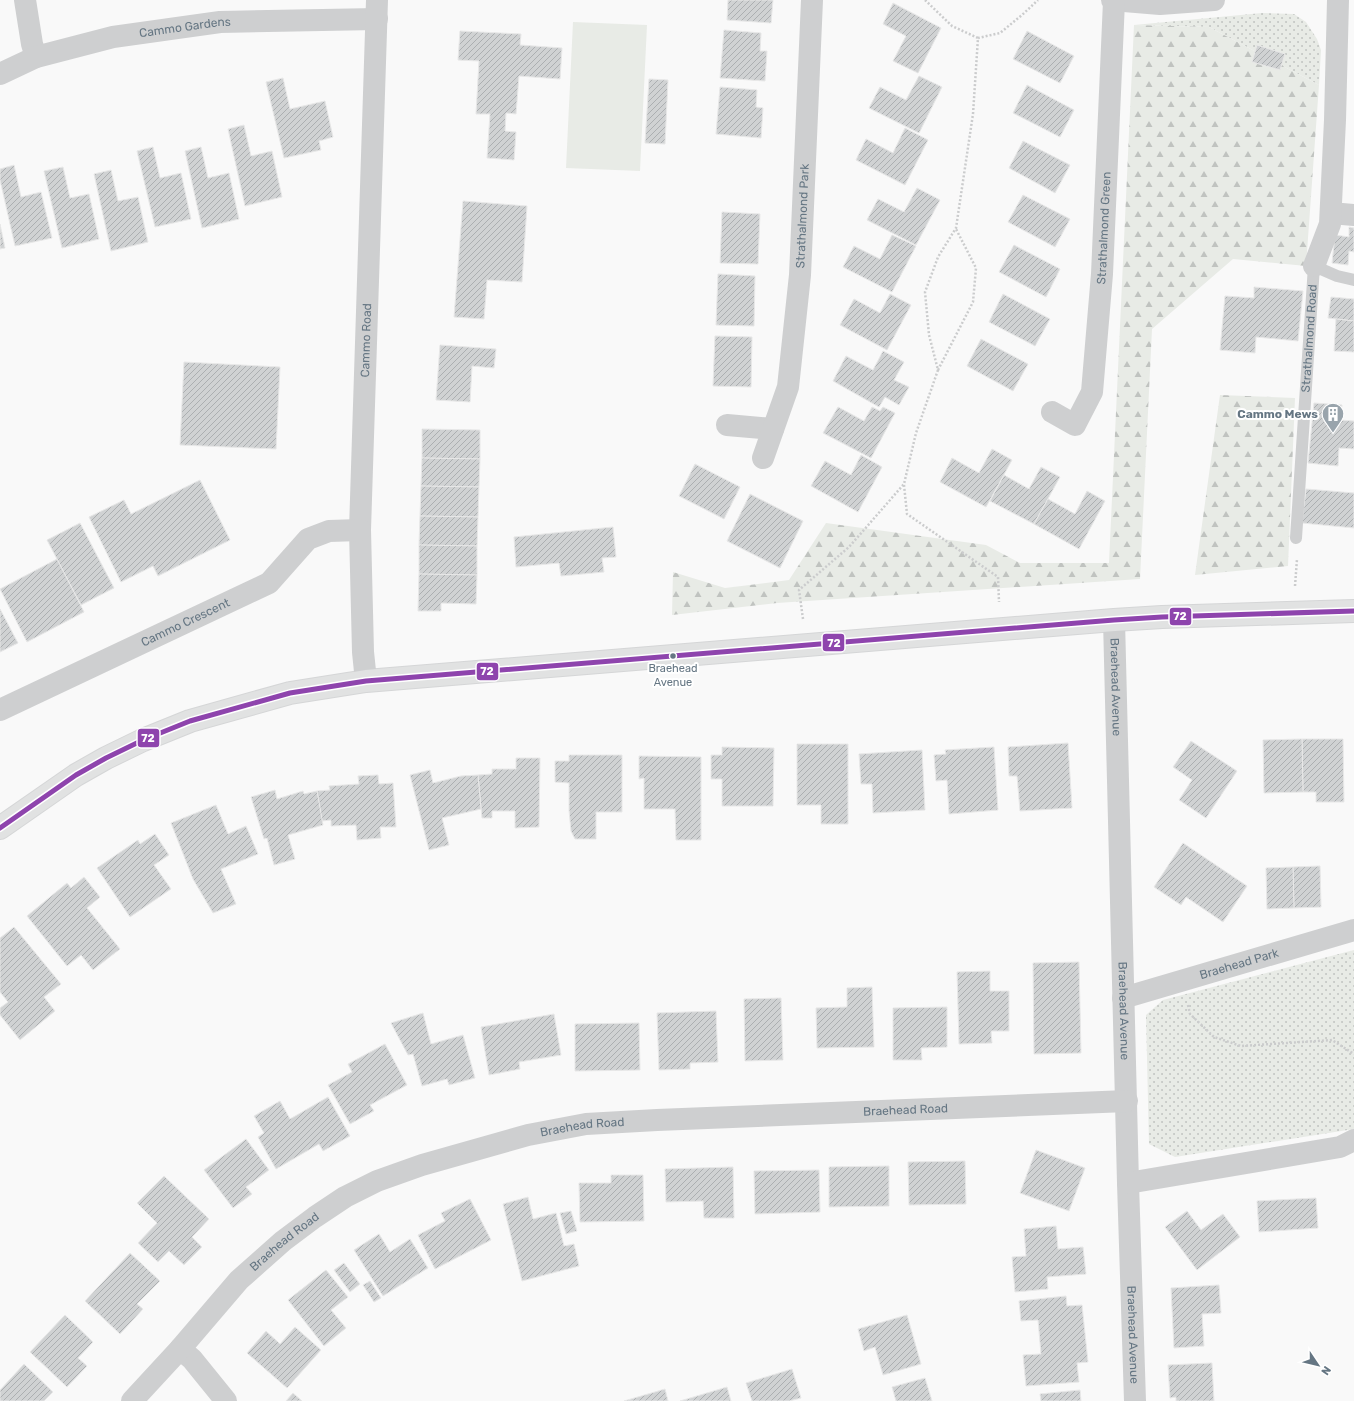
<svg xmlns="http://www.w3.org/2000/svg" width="1354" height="1401" font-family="Rubik,sans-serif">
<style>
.grass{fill:url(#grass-dots)}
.forest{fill:url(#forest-firs)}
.pitch{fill:#e8ebe6}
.building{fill:url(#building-hatch);stroke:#e8e8e8}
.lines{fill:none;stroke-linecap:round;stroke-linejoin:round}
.primary-casing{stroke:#d5d6d7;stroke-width:24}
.path{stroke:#cbcccd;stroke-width:2.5;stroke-dasharray:2 2;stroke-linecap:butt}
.lane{stroke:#cecfd0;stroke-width:12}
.street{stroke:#cecfd0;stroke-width:22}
.primary{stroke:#e1e2e2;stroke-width:22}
.bus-1-casing{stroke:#fff;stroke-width:8}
.bus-1{stroke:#8e44ad;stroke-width:5}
.bus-dot{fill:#657683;stroke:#fff;stroke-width:1.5}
.labels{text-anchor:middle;stroke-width:4;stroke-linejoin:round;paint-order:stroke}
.bus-label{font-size:11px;fill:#657683;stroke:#fff}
.street-label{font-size:12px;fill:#657683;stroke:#fff}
.poi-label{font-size:12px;font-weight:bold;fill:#657683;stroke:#fff;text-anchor:end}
.line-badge{stroke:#fff;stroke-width:1.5}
.badge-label{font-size:11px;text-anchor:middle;font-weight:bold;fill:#fff}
</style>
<defs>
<pattern id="grass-dots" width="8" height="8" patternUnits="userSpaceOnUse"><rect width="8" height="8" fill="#e8ebe6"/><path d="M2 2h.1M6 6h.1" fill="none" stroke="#c0c3c0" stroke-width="1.8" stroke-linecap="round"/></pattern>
<pattern id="forest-firs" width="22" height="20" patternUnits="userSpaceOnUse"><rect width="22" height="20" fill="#e8ebe6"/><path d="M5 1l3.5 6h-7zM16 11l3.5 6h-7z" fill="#c0c3c0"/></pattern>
<pattern id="building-hatch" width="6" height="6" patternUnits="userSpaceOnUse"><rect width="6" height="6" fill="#d0d2d3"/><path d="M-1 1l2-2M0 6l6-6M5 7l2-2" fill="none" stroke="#acafb1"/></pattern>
</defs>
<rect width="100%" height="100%" fill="#f9f9f9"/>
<g class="grass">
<polygon points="1262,13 1294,14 1306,22 1317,39 1321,50 1319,85 1209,27 1134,25"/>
<polygon points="1354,950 1354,1129 1175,1157 1149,1144 1146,1015 1163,1000"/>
</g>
<g class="forest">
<polygon points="1134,25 1209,27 1319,85 1306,266 1233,259 1152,329 1140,579 777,603 672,615 673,572 725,588 789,580 826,523 986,545 1020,563 1109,563"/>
<polygon points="1220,395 1295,398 1288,566 1195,575"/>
</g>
<polygon class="pitch" points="573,22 647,25 640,171 566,168"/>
<g class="building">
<polygon points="728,0 773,0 771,23 727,20"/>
<polygon points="893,3 941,28 918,73 893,61 906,36 883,24"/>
<polygon points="724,30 761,33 760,51 767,51 765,81 720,78"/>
<polygon points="460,31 521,34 520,45 562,48 560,79 519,76 516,114 506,113 505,131 516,132 514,160 487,158 490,114 476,114 479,61 458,60"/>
<polygon points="1027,31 1074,56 1060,83 1013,59"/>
<polygon points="1257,45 1285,54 1280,70 1252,62"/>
<polygon points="919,76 942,87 919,133 869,108 880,87 906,100"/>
<polygon points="283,78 290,109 325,101 333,137 319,141 321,150 284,158 266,82"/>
<polygon points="649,79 668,80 665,144 645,143"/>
<polygon points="1027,85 1074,110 1060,137 1013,113"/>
<polygon points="720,87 757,90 756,107 763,108 761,138 716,134"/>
<polygon points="244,125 251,156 272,151 282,197 245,206 228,129"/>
<polygon points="905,128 928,140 905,185 856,160 866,139 893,153"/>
<polygon points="1023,141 1070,165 1055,193 1009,168"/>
<polygon points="153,147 160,178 181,173 191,219 155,227 137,151"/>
<polygon points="201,147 208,178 229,173 239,219 202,228 185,151"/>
<polygon points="14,165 21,197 41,192 52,238 15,246 0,180 0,169"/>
<polygon points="63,167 70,198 89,194 99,239 62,248 44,171"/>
<polygon points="111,170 118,201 138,197 148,242 111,251 94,174"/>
<polygon points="917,188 940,200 916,245 867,220 878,199 904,212"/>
<polygon points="1023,195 1070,219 1055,247 1008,222"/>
<polygon points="463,201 527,206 522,282 487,280 484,319 454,317"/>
<polygon points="722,212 760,214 758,264 720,263"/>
<polygon points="0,224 5,248 0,249"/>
<polygon points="1349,227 1354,228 1354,252 1349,251 1348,265 1332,263 1335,235 1349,237"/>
<polygon points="892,235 916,246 892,292 843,267 854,246 880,259"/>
<polygon points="1014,245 1060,269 1046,297 999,272"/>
<polygon points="718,274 755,276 754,326 716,325"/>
<polygon points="1254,287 1303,291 1298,341 1256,337 1255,353 1220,350 1225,296 1254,298"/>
<polygon points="890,294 911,305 887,350 840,325 854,299 880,313"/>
<polygon points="1003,294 1050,319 1035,346 989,322"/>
<polygon points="1331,297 1354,299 1354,321 1328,318"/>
<polygon points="1336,319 1354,321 1354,352 1334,351"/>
<polygon points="715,336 752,337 751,387 713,386"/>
<polygon points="981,339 1028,364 1013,391 967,366"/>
<polygon points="440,345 496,349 494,368 472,366 470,402 436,400"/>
<polygon points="883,351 904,362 894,380 909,387 899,405 885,397 879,407 833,381 846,356 873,370"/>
<polygon points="184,362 280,367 276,449 180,445"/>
<polygon points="1314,403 1342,405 1340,420 1354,421 1354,449 1339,448 1338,466 1308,463"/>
<polygon points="838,407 864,421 872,407 880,411 883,407 895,413 871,458 823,433"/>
<polygon points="422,429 480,430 480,459 422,458"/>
<polygon points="992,449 1012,460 986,507 940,482 952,458 979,473"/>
<polygon points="861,455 882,467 858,512 811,486 825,461 851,475"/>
<polygon points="422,458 480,459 479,487 421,486"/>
<polygon points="695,464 740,487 724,519 679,496"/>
<polygon points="1041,467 1060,477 1034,524 990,501 1004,475 1029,489"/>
<polygon points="200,480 230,540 158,576 153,566 121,582 89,517 124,500 131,514"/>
<polygon points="421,486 479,487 478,517 420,516"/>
<polygon points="1306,489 1354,493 1354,528 1302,523"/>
<polygon points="1087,491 1105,501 1079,549 1034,524 1048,499 1075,514"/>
<polygon points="750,494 803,521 780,568 727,541"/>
<polygon points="420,516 478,517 477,546 419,545"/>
<polygon points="80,523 114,588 81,605 47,540"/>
<polygon points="613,527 616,557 602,558 604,572 561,576 559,563 516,567 514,537"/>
<polygon points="419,545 477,546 477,575 419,574"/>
<polygon points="57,559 84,612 27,642 0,589"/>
<polygon points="419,574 477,575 476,604 441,603 441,611 418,611"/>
<polygon points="0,609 18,643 0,652"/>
<polygon points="1302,739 1343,739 1344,802 1316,802 1316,792 1303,792"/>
<polygon points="1302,739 1303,792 1264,793 1263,740"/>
<polygon points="1191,741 1237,771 1206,818 1179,800 1192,780 1173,767"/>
<polygon points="1068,743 1072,808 1020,811 1017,776 1009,776 1008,747"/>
<polygon points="797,744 848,744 848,824 821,824 821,805 797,805"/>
<polygon points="722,747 774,748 773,806 722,806 722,779 711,779 711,755 722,755"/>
<polygon points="994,747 998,810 949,814 947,780 936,781 934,755 946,754 945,750"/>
<polygon points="922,750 925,810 873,813 872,784 861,784 859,754"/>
<polygon points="569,755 622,755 622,812 596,812 596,839 575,839 571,831 569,810 569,783 555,782 555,761 569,761"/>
<polygon points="639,756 701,757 701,840 676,840 675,809 644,809 644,778 639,779"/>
<polygon points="516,758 540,758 539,827 515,828 515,811 492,811 492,818 482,818 478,775 492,774 492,769 516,769"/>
<polygon points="430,770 433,783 461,776 478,775 481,809 442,818 449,845 429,850 410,775"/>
<polygon points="378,775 379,784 393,783 396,827 380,827 381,838 357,840 356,825 331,826 331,820 322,821 317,791 330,790 329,786 359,784 358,776"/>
<polygon points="275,790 277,799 303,791 304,794 317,791 323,825 288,835 295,859 274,865 267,838 264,839 251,797"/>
<polygon points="216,805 228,834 246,826 258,854 221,869 236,904 213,913 193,879 171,823"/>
<polygon points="155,834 169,855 154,865 171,889 130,917 97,868 138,840 140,844"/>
<polygon points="1183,843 1247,886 1223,922 1186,897 1181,905 1154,887"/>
<polygon points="1320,866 1321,907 1294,908 1293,867"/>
<polygon points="1293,867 1294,908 1267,909 1266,868"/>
<polygon points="84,877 100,897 87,908 120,949 93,970 81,955 67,966 27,916 67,883 71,888"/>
<polygon points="14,927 61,984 44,997 55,1011 20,1040 0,1015 0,1008 8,1002 0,992 0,938"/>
<polygon points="1079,962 1081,1053 1034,1054 1033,963"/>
<polygon points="990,971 990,991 1009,991 1009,1031 991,1031 992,1043 959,1044 957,972"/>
<polygon points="872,987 874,1047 817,1048 816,1008 847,1007 847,988"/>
<polygon points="781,998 783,1060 745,1061 744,999"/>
<polygon points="947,1007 947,1047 921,1048 922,1060 893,1060 893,1008"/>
<polygon points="716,1011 718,1062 690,1063 690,1069 659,1070 657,1013"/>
<polygon points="423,1013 431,1044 463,1035 475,1078 449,1085 447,1079 422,1086 413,1054 408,1055 391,1023"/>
<polygon points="554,1014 561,1055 519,1062 520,1069 489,1075 481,1027"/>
<polygon points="639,1023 640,1070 575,1071 575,1024"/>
<polygon points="385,1044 407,1085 370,1105 374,1111 350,1124 328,1085 352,1072 348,1064"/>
<polygon points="328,1097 350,1136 323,1151 319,1144 276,1169 258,1137 264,1133 254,1116 280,1101 290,1119"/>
<polygon points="246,1139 269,1170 246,1187 252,1194 233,1208 204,1170"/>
<polygon points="1036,1150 1085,1168 1069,1211 1020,1193"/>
<polygon points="965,1161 966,1204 909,1205 908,1162"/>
<polygon points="889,1166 889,1206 829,1207 829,1167"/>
<polygon points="733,1167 734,1218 704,1218 703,1201 666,1202 665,1169"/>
<polygon points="819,1170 820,1212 755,1214 754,1171"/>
<polygon points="611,1175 643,1175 644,1221 580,1222 579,1183 611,1183"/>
<polygon points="164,1176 209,1219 192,1237 202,1247 184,1265 169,1251 158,1262 138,1243 157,1223 137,1203"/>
<polygon points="528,1197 533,1219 556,1213 564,1246 574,1244 579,1266 522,1281 503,1204"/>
<polygon points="1316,1198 1318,1228 1259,1232 1257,1201"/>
<polygon points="470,1199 491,1240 435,1269 418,1235 445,1221 441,1213"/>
<polygon points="571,1211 577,1231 566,1234 560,1213"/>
<polygon points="1187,1211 1201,1230 1223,1214 1240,1237 1197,1270 1165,1227"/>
<polygon points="1056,1226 1058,1249 1083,1247 1086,1274 1047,1277 1048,1289 1015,1292 1012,1257 1026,1256 1024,1229"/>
<polygon points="379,1234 390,1252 410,1239 428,1268 383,1296 354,1250"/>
<polygon points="130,1253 160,1281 137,1304 143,1309 120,1334 85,1301"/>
<polygon points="344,1263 360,1284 350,1292 334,1270"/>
<polygon points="326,1270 348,1297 331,1310 346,1328 324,1346 288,1300"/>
<polygon points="370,1281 381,1298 374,1302 363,1285"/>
<polygon points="1219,1285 1221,1313 1202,1314 1204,1346 1174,1348 1171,1288"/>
<polygon points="1066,1296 1067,1306 1082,1305 1088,1362 1077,1363 1079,1382 1026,1386 1023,1355 1041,1354 1038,1320 1021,1321 1019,1301"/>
<polygon points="65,1315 93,1342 78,1358 87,1366 67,1387 30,1352"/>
<polygon points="907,1315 921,1364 883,1375 875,1347 864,1351 858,1329"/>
<polygon points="295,1327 321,1350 287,1388 247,1353 266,1331 280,1344"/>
<polygon points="1212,1363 1214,1401 1176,1401 1176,1397 1170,1398 1168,1365"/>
<polygon points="24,1364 53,1392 44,1401 0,1401 0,1390"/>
<polygon points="792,1369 801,1398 789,1401 752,1401 746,1383"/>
<polygon points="925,1378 932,1401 896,1401 892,1387"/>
<polygon points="727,1387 731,1401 680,1401"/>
<polygon points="665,1389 668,1401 624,1401"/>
<polygon points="1080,1390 1081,1401 1041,1401 1040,1394"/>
<polygon points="293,1393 302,1401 286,1401"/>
</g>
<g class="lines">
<g class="primary-casing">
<polyline id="primary" points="0,828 76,775 106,758 143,740 190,721 290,693 366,681 1114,620 1162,617 1354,611"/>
</g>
<g class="path">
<polyline points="925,0 952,26 978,38"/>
<polyline points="938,370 973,302 976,268 956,229"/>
<polyline points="904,485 907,514 998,577 999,602"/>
<polyline points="1295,586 1297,559"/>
<polyline points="803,619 799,590 849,547 904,484 916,433 938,370 929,335 925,292 938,257 956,228 973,114 978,38 1000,33 1022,15 1038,0"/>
<polyline points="1188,1005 1190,1014 1214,1037 1241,1046 1332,1040 1354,1054"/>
</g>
<path class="lane" id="s1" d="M1296,538L1314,266L1337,276L1354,280"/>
<g class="street">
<polyline points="25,0 32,44 36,57"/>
<polyline points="1112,0 1160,4 1214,0"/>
<path id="s2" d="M0,74L36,57L113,37L220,22L377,19"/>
<polyline points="1331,213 1354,215"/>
<polyline points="1314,266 1330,224 1335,120 1338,0"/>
<path id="s3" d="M1052,412L1075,425L1092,392L1102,274L1114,1"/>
<polyline points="727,425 773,429"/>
<path id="s4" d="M763,458L788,387L800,275L812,0"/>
<path id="s5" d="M1114,620L1128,1183L1135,1401"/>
<path id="s6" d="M366,681L363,652L360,530L377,0"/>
<path id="s7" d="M0,710L269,583L308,539L329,531L360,530"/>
<path id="s8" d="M1123,998L1354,930"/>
<polyline points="1128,1183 1340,1147 1354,1140"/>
<polyline points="180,1349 192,1359 226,1401"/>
<path id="s9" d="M132,1401L180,1349L239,1280L283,1241L315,1217L345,1197L377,1181L422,1165L528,1135L586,1124L657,1120L1127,1101"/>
</g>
<use href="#primary" class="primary"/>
<g class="bus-1-casing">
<polyline id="bus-1" points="0,828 76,775 106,758 143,740 190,721 290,693 366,681 1114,620 1162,617 1354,611"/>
</g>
<use href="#bus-1" class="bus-1"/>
</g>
<defs>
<g id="building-pin" transform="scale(1.15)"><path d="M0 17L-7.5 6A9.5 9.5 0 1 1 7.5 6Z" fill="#99a4ac" stroke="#fff"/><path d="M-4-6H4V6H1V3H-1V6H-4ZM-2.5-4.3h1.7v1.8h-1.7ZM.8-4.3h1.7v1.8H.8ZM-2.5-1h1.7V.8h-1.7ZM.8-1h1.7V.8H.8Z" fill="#fff"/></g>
</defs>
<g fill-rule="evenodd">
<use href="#building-pin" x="1333" y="414"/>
</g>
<circle class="bus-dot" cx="673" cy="656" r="3.5"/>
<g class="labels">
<g class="bus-label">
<text x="673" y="672">Braehead<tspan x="673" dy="14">Avenue</tspan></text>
</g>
<g class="street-label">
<text dy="4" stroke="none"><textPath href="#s2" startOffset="192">Cammo Gardens</textPath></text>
<text dy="4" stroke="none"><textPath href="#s4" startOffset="247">Strathalmond Park</textPath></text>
<text dy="4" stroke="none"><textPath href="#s3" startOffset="228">Strathalmond Green</textPath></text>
<text dy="4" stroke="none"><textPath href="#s1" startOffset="200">Strathalmond Road</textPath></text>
<text dy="4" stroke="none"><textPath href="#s6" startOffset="341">Cammo Road</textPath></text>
<text dy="4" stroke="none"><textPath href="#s7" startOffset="205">Cammo Crescent</textPath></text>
<text dy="4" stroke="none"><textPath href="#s5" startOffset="67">Braehead Avenue</textPath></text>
<text dy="4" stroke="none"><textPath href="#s8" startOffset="121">Braehead Park</textPath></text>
<text dy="4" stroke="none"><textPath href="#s5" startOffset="391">Braehead Avenue</textPath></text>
<text dy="4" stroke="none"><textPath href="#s9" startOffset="869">Braehead Road</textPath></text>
<text dy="4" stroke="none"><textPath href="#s9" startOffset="545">Braehead Road</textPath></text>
<text dy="4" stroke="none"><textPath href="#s9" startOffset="221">Braehead Road</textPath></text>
<text dy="4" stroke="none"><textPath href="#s5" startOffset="715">Braehead Avenue</textPath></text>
</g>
<g class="poi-label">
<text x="1318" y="418">Cammo Mews</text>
</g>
</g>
<g class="line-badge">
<rect x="1169" y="607" width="23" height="19" rx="4" fill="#8e44ad"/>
<rect x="822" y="633" width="23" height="19" rx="4" fill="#8e44ad"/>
<rect x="476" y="662" width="23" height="19" rx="4" fill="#8e44ad"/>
<rect x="137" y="728" width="23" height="20" rx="4" fill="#8e44ad"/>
</g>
<g class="badge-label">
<text x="1180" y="620">72</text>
<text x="834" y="647">72</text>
<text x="487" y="675">72</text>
<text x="148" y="742">72</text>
</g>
<g transform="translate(1318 1365) rotate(125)" stroke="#ffffff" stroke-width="3" paint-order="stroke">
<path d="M0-3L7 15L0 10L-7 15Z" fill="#657683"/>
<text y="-6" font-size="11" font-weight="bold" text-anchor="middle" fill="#657683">N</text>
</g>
</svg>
